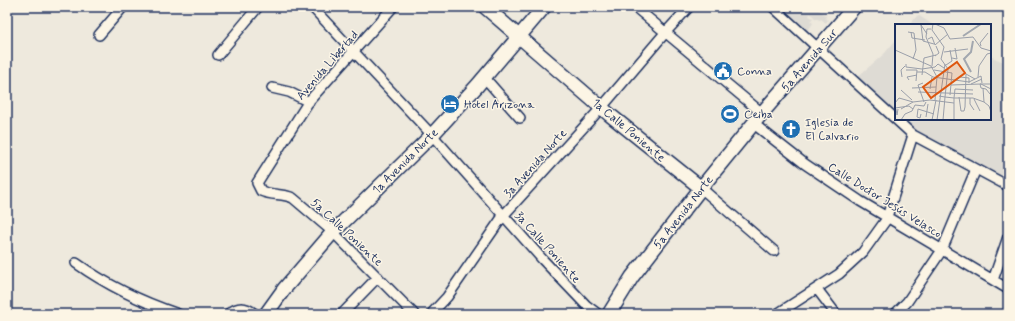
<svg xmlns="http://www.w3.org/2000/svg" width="1015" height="321" viewBox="0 0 1015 321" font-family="Mynerve,sans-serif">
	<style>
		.built { fill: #dedbd4 }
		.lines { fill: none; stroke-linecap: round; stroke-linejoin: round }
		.street-casing { stroke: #1b2f5e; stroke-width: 12 }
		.secondary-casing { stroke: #1b2f5e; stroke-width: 16 }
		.street { stroke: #fcf5e5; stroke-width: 9 }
		.secondary { stroke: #fcf5e5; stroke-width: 13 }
		.labels { text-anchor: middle; stroke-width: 3; stroke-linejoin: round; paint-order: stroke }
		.street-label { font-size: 12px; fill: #1b2f5e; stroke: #fcf5e5 }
		.poi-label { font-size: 12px; fill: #1b2f5e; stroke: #fcf5e5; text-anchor: start }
		.inset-river { fill: none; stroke: #a2a7af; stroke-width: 2 }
		.inset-road { fill: none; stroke: #9a9faa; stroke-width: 1 }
		.view { fill: #de5710; fill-opacity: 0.15; stroke: #de5710; stroke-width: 2 }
		.inset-edge { fill: none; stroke: #1b2f5e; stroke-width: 2 }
	</style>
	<rect width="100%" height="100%" fill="#eee9dd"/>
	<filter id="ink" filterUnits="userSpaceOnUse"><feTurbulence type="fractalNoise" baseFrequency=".025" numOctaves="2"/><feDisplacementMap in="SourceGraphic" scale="8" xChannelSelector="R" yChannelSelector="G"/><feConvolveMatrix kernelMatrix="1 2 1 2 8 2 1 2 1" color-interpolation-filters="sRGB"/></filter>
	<g filter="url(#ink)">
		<path class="built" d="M778 7H797L800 9 803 7H818L817 8 826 16 825 18 828 20 826 23 821 19 820 20 815 18 809 12 810 14 809 16 813 18 810 21 813 23 807 32Z
			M918 15 933 25H909Z
			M896 40V114L856 78 884 54Z
			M990 56 1008 64V181L915 131 902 119H990Z"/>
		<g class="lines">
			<defs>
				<path id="street" d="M312 7 432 135 543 260 586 305 598 314
					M393 7 309 101 257 183 261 191C273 196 282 193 293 198L333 232 414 314
					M635 7 762 113
					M773 7 913 135 1008 186
					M99 35 123 7
					M218 55 258 7
					M484 77 520 118
					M272 88 289 92 309 102
					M754 124 805 164 860 201 1008 289
					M701 188 774 251
					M76 263C107 285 142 302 178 314
					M993 280 1008 237
					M817 289 836 314
					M228 314C238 306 245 306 255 314
					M342 314 378 277
					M431 314 447 297 503 216 602 107 665 33 689 7
					M777 314 839 274 863 252 886 220 913 135
					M895 314 907 302 942 250 976 169"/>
				<path id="secondary" d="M485 7 610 115 701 188
					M266 314 284 289 333 232 432 135 477 86 544 7
					M609 314 632 277 701 188 762 113 854 7"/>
			</defs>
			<use href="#street" class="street-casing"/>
			<use href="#secondary" class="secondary-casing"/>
			<use href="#street" class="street"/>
			<use href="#secondary" class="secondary"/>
		</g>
	</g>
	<defs>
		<symbol id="civic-disc" viewBox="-11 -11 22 22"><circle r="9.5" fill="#1f6fb2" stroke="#fcf5e5"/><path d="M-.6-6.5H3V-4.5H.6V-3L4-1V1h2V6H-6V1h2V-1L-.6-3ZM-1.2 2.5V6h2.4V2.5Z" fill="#fff"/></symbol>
		<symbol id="hotel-disc" viewBox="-11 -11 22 22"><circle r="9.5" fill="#1f6fb2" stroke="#fcf5e5"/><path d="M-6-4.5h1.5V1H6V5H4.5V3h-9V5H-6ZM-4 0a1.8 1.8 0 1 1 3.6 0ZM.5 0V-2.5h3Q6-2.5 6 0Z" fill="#fff"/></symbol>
		<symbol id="stadium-disc" viewBox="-11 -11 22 22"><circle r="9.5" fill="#1f6fb2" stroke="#fcf5e5"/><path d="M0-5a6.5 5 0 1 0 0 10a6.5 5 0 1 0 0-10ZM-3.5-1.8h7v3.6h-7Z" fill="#fff"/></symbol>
		<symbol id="church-disc" viewBox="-11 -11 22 22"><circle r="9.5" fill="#1f6fb2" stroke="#fcf5e5"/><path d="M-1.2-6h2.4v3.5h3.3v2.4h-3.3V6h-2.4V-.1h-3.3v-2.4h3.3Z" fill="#fff"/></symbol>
	</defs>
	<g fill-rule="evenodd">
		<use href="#civic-disc" x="712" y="60" width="22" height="22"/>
		<use href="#hotel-disc" x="439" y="93" width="22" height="22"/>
		<use href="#stadium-disc" x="719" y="103" width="22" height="22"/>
		<use href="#church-disc" x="780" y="118" width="22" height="22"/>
	</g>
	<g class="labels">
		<g class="street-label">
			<text transform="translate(809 60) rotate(-49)" y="4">5a Avenida Sur</text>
			<text transform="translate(327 65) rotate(-49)" y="4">Avenida Libertad</text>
			<text transform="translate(629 130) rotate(40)" y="4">1a Calle Poniente</text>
			<text transform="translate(405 161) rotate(-45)" y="4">1a Avenida Norte</text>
			<text transform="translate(535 163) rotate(-48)" y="4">3a Avenida Norte</text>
			<text transform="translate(885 200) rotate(32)" y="4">Calle Doctor Jesús Velasco</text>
			<text transform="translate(683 212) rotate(-52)" y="4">5a Avenida Norte</text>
			<text transform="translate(347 232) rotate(43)" y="4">5a Calle Poniente</text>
			<text transform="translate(548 247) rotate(48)" y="4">3a Calle Poniente</text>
		</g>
		<g class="poi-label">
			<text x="737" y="75">Conna</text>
			<text x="464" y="108">Hotel Arizona</text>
			<text x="744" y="118">Ceiba</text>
			<text x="805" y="126">Iglesia de<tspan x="805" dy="14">El Calvario</tspan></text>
		</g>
	</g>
	<g transform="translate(895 24)">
		<rect width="96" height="96" fill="#eee9dd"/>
		<path class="inset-river" d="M68 12 86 0M76 48 69 35 76 28 78 17"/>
		<path class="inset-road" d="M38 0 37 6 49 23 46 35 53 45 50 73 59 74V96M40 0 49 4 55 15 78 13 86 24 96 27M36 5H32L31 13 38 30 37 42M13 8 19 9 21 26 18 35M16 8 17 14 30 16M32 10 26 1 28 17 39 20M33 15 37 13 40 21 53 10M86 22 85 19 93 9M0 26 36 42 42 53 40 76M49 28 73 25M40 32 44 29 41 22M57 34 62 35 60 24M11 40V43L27 45 40 43 43 40 49 44M51 41 57 37 55 26M11 46H22L21 57M39 46 57 49 55 71M22 48H30L38 53 74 58 86 52 87 59M27 51 29 34 41 31M7 53 6 46 10 42M65 53 74 54V59M83 53 84 42 92 30 96 29M14 56 12 53 22 51M28 59 23 61 29 78M76 60 87 55M56 61 86 60 96 65M17 64 41 63M88 64 89 78M35 65 37 53M60 65 59 74H78L89 78 94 82 96 88M60 65 78 66M6 66 17 76M23 68 78 70M95 70 91 65 86 64 85 60H96M44 72 50 73 48 96M64 73 66 87M75 74V80L79 86M79 75 85 87M0 79 4 74 18 78M0 84 14 82 18 85M1 85 2 91 3 85M6 85 18 78 35 76 59 79M17 87 20 81 29 82 31 78M66 87H69L70 83 71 50 80 55M26 90 25 94 22 93 23 85 39 90M31 93 33 80M6 96 10 90 17 87M37 96 41 76M42 96 50 40"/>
		<path class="view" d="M62 38 70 49 36 74 28 63Z"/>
		<rect width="96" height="96" class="inset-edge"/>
	</g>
	<rect width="1015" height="321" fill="none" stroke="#fcf5e5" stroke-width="24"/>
	<rect x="12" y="12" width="991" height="297" fill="none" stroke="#1b2f5e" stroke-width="1.5" filter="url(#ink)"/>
</svg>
